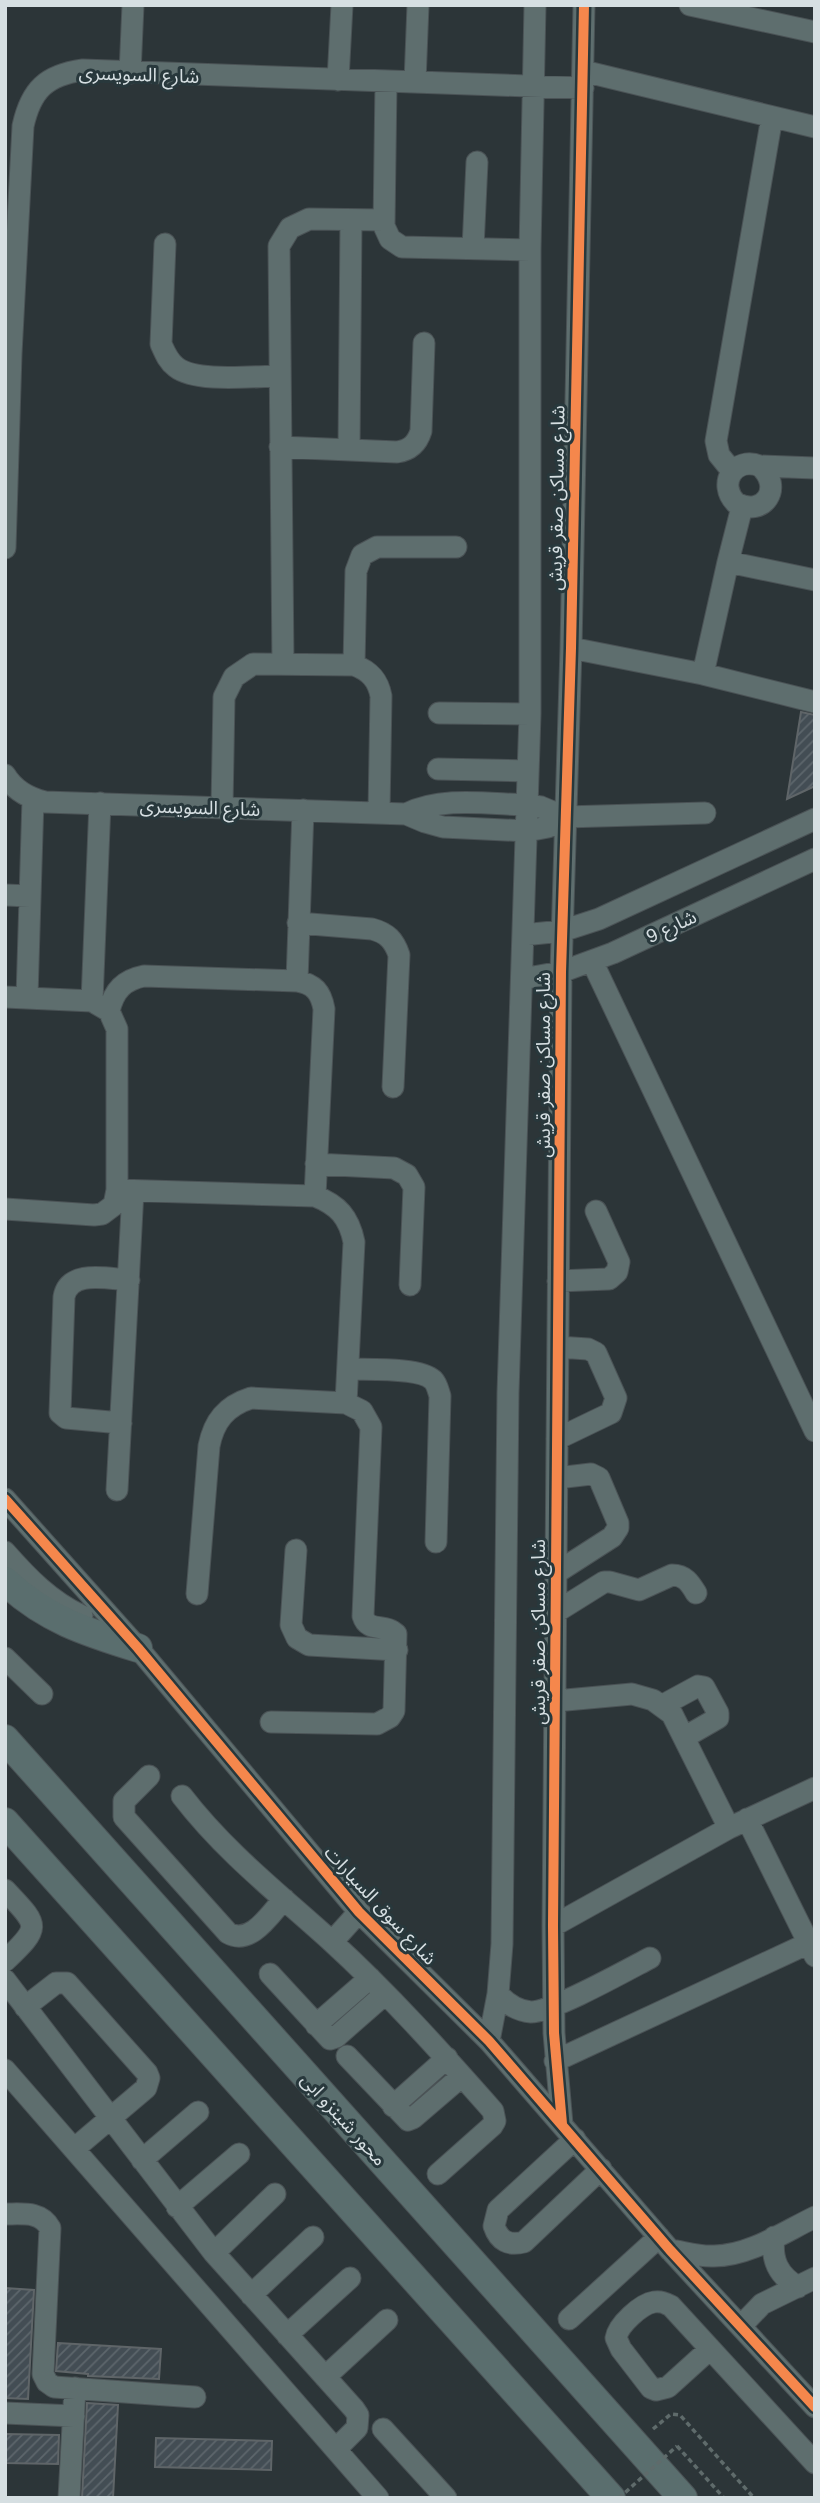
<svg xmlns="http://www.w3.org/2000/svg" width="820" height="2503" viewBox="0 0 820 2503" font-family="Arial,'Noto Sans Arabic',sans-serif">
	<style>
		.building { fill: url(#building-hatch); stroke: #5f6568; stroke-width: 2 }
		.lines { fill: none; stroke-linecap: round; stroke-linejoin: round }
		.minor-casing { stroke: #4b5356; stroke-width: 23 }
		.major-casing { stroke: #4b5356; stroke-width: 30 }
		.path { stroke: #5f6b6b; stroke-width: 3.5; stroke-dasharray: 5 3.5; stroke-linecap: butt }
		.minor { stroke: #5e6e6e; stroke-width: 21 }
		.major { stroke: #5a6e6e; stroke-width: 28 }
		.path-bridge { stroke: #5f6b6b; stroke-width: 3.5; stroke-dasharray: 5 3.5; stroke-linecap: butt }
		.cycleway-casing { stroke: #28383c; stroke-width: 15 }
		.cycleway { stroke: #f5874c; stroke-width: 10 }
		.labels { text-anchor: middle; stroke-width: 6; stroke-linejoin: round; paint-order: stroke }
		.street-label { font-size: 19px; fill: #d6dfe2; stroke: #28383c }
	</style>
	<defs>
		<pattern id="building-hatch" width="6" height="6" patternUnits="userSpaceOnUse" patternTransform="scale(1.75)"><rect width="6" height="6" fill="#434d54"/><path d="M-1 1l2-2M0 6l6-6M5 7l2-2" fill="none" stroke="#5d666c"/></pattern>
	</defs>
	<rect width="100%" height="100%" fill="#2c3538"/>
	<path class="building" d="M801 712 815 715V786L787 799Z
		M5 2288 34 2290 28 2399 5 2398Z
		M58 2343 161 2349 159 2379 88 2376V2374L56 2371Z
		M87 2403 118 2405 113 2498H82Z
		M5 2434 59 2435 58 2464 5 2463Z
		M156 2438 272 2441 271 2470 155 2467Z"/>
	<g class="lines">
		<defs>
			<path id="minor" d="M690 5 815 32
				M583 71 815 127
				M130 73 133 5
				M338 80 342 5
				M386 82 384 226 390 239 402 247 530 250
				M415 82 418 5
				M165 244 161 344C165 353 168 361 176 367 196 383 253 376 279 376
				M473 248 477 162
				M280 447 397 452C410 450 417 444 421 431L424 343
				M349 450 351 220
				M760 466C784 487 764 518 736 503 717 484 734 456 760 466L815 468
				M732 471 719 455 716 441 772 117
				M5 548 11 354 23 126C31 90 46 75 83 70L583 88
				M728 562 815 580
				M571 648 703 674 815 702
				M283 664 279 246 290 228 309 219 384 220
				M354 665 356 571 362 555 377 547H456
				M703 674 728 562 742 507
				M439 713 530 714
				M438 769 528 771
				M5 775C14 790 28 798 45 802L406 814 425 822 443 827 527 831 548 827 565 817
				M222 808 224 697 234 677 253 664 354 665C370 671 378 680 381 696L379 812
				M406 814C442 796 488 804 527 805L541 807 565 817 705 813
				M5 895 30 896
				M298 923 372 929C387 933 394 940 399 955L393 1087
				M523 935 562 931 599 919 815 819
				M592 961 815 1431
				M522 979 561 972 613 953 815 859
				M297 981 303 810
				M5 997 92 1001 109 1011 117 1029V1190L114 1205 102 1214 94 1215 5 1209
				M27 997 33 799
				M92 1001 100 803
				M109 1011C114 990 124 980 144 976L297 981C314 984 321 992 324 1009L315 1196
				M316 1164 394 1168 407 1175 414 1187 410 1285
				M117 1190 315 1196C338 1205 349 1217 354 1242L346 1403
				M558 1281 609 1279 617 1272 619 1262 596 1211
				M348 1369C367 1370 420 1367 433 1380 437 1384 438 1390 440 1396L436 1542
				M121 1423 66 1418 60 1413 64 1297C69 1269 108 1279 129 1280
				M557 1439 611 1413 616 1398 596 1353 588 1349 558 1347
				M117 1490 133 1191
				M5 1499 138 1648 359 1912 489 2041 670 2250 815 2407
				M296 1550 291 1625 297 1638 309 1645 397 1650
				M5 1552C28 1578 50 1601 82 1616
				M556 1573 612 1537 618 1528V1523L599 1478 591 1474 557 1478
				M197 1594 209 1446C214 1421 226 1406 251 1398L346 1403 362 1411 371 1427 363 1616C368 1633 385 1623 396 1634L394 1711 390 1717 377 1724 271 1722
				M556 1612 604 1582H610L639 1590 672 1575C685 1575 690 1583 696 1593
				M5 1658 42 1694
				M555 1701 632 1694 653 1700 672 1714 729 1828
				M663 1705 698 1686 704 1687 718 1713V1718L685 1737
				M149 1776 124 1801V1817L228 1933C251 1946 270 1914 284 1899
				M182 1796C225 1852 279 1894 331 1941 389 1994 441 2052 493 2111L495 2121 492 2126 438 2174
				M747 1819 815 1956
				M5 1890C39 1926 42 1926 5 1961
				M553 1926 729 1828 815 1788
				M332 1942 359 1912
				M270 1974 330 2039 336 2037 385 1994
				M5 1980 214 2253 354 2409 358 2415 357 2428 336 2449
				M498 1994C507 2004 517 2011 531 2012 552 2012 627 1970 650 1958
				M25 2007 56 1983H67L147 2073 149 2078 146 2088 74 2149
				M316 2025 370 1978
				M489 2041 498 1994 502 1944 508 1393 530 714V250L535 5
				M347 2056 408 2120 413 2118 462 2076
				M555 2061 809 1943
				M5 2070 378 2498
				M393 2106 447 2058
				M562 2124 554 2033 553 1926 561 972 571 648 584 5
				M575 2139 498 2210 494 2226C499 2241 509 2246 524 2242L601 2169
				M142 2160 198 2112
				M177 2207 239 2154
				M5 2214C23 2214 41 2211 50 2228L43 2374 47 2382 54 2387 195 2397
				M774 2237C771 2260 778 2275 798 2287
				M670 2250C684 2252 699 2257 714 2256 749 2256 784 2232 815 2217
				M214 2253 275 2194
				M251 2295 313 2237
				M569 2319 659 2237
				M741 2326 762 2304 815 2278
				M287 2335 350 2278
				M710 2349 668 2387 656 2390 651 2388 621 2349 616 2338C618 2325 641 2304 654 2302 661 2301 665 2303 671 2306L815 2463
				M325 2377 387 2320
				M5 2413 74 2416
				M383 2429 446 2498
				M69 2498 75 2388"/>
			<path id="major" d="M5 1581C45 1619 86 1632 138 1648
				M5 1739 683 2498
				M5 1822 611 2498"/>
		</defs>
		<use href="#minor" class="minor-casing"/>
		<use href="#major" class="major-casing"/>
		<path class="path" d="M653 2429 671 2414 680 2415 754 2498
			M677 2446 724 2498"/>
		<use href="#minor" class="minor"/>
		<use href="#major" class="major"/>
		<path class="path-bridge" d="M619 2498 677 2446"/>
		<defs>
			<path id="cycleway" d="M5 1499 138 1648 359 1912 489 2041 670 2250 815 2407
				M562 2124 554 2033 553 1926 561 972 571 648 584 5"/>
		</defs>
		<use href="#cycleway" class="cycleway-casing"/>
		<use href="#cycleway" class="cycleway"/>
	</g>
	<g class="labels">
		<g class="street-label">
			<text transform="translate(139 74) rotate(2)" y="7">شارع السويسرى</text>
			<text transform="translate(556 498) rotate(-89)" y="7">شارع مساكن صقر قريش</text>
			<text transform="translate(200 807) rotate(2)" y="7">شارع السويسرى</text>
			<text transform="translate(671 926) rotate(-25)" y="7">شارع 9</text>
			<text transform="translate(543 1065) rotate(-90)" y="7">شارع مساكن صقر قريش</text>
			<text transform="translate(538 1632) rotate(-90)" y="7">شارع مساكن صقر قريش</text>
			<text transform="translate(381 1905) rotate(47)" y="7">شارع سوق السيارات</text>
			<text transform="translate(344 2119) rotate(48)" y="7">محور شينزو ابى</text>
		</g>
	</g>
	<rect width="820" height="2503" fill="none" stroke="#d6dfe2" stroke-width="14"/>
</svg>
